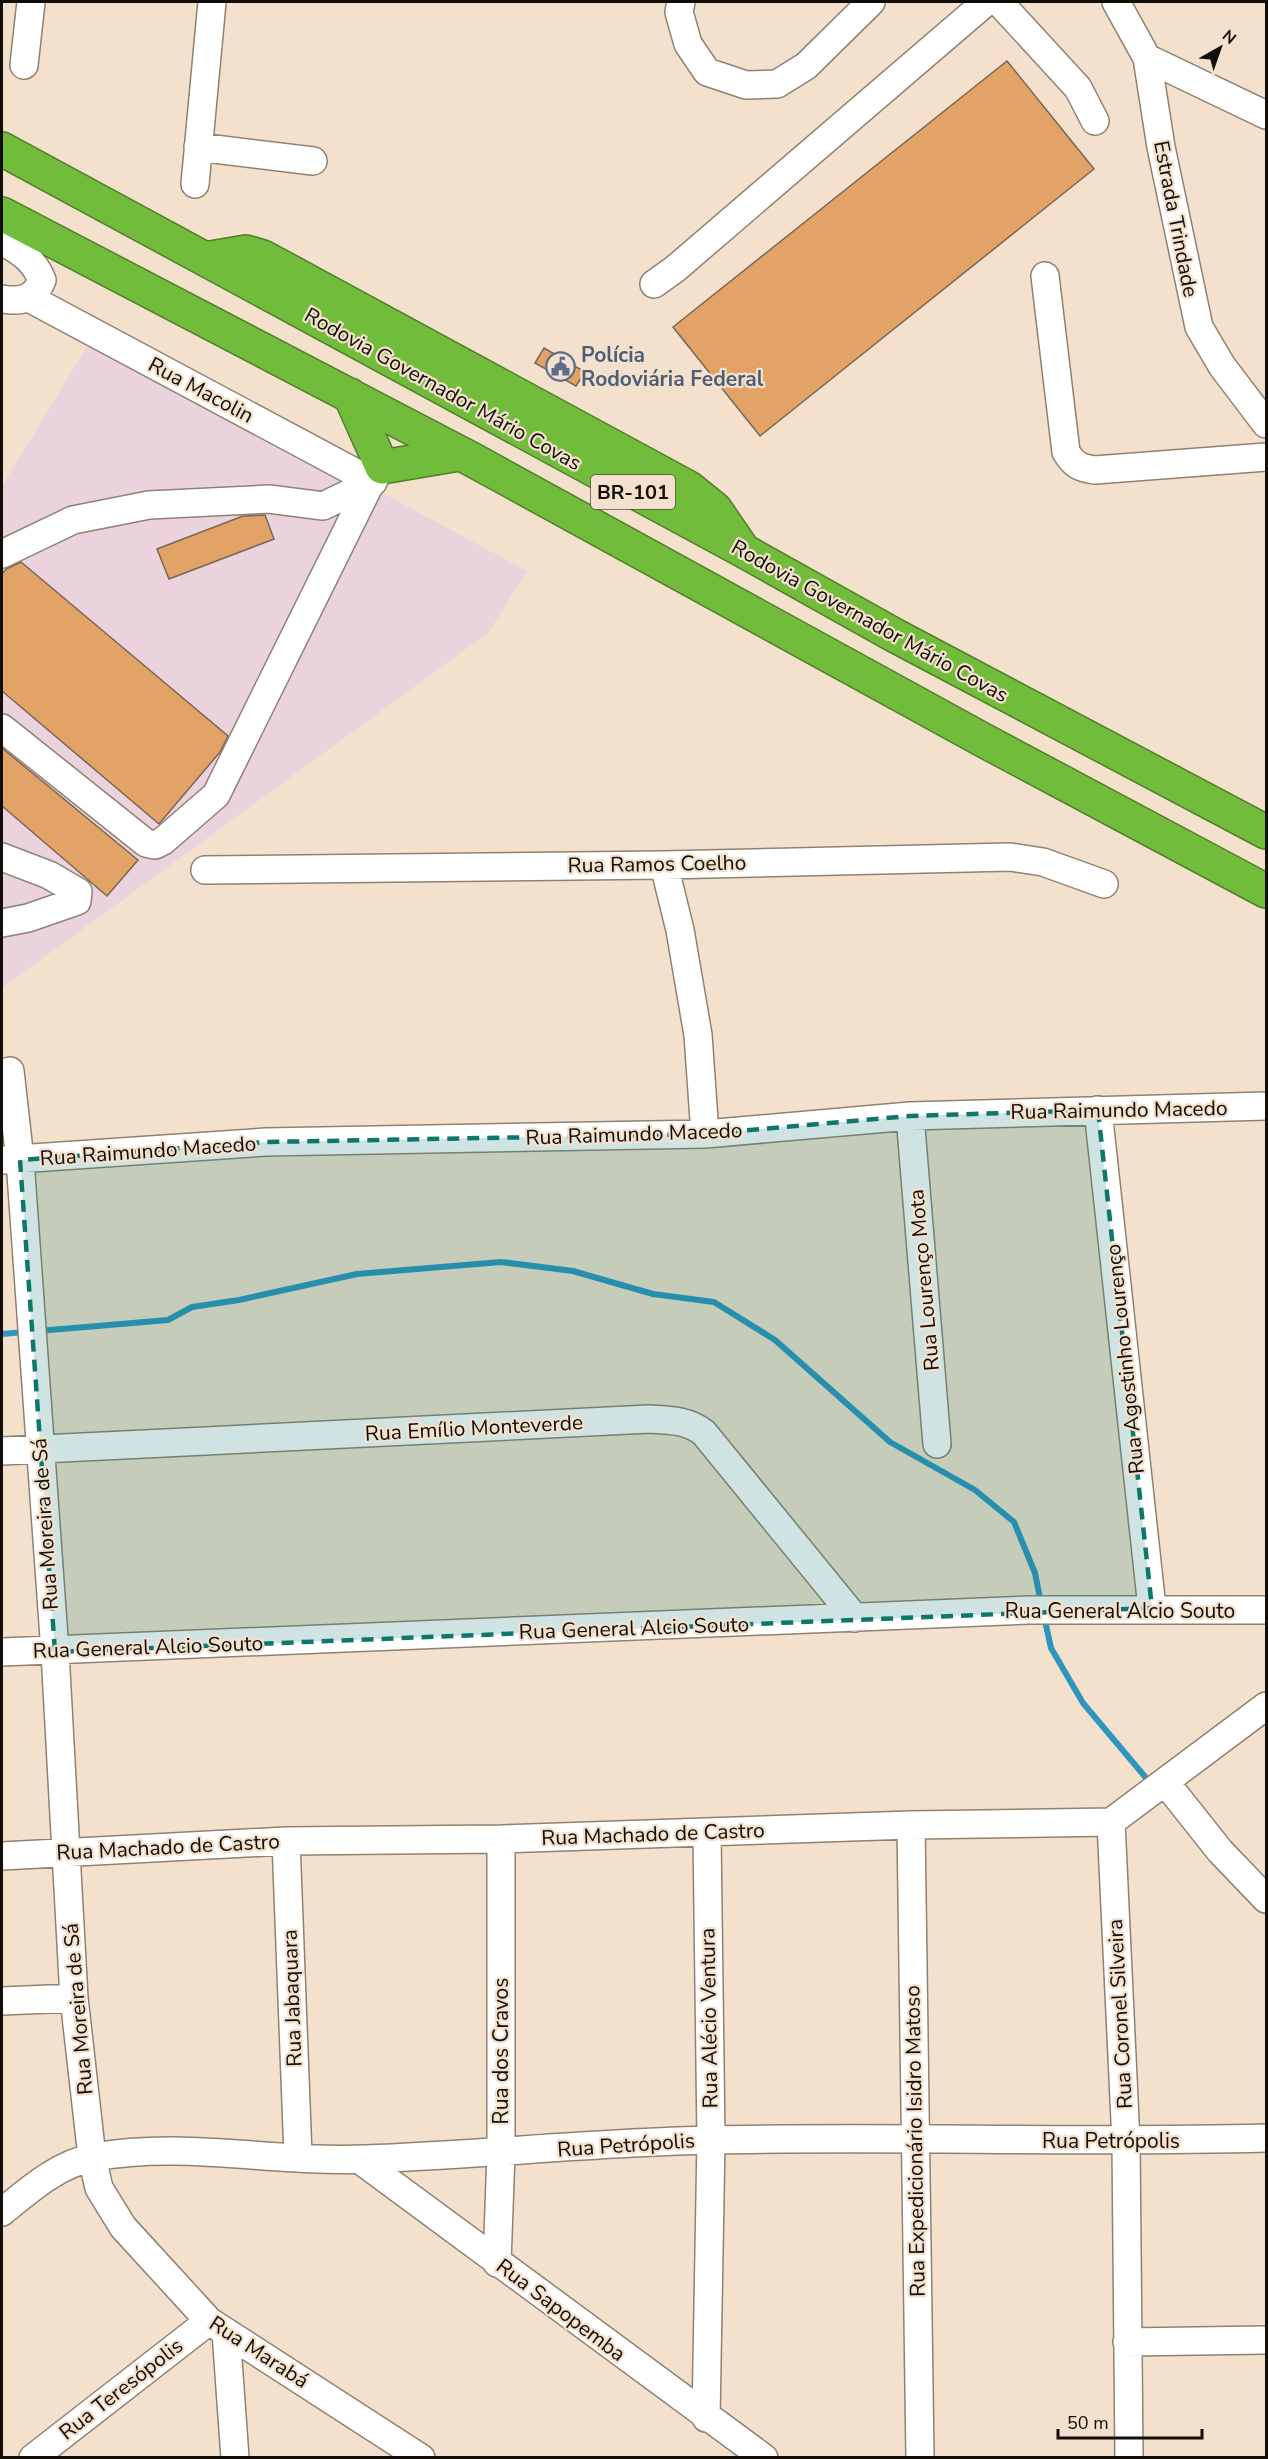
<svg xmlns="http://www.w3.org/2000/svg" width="1268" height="2459" viewBox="0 0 1268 2459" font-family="'Nunito Sans',sans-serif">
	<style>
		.commercial { fill: #ebd3dd }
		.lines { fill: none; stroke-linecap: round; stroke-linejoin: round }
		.stream { stroke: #2e95bd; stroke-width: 6 }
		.building { fill: #e3a366; stroke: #786657; stroke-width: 1.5 }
		.minor-casing { stroke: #918170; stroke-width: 30 }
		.highway-casing { stroke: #507f29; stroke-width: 36 }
		.minor { stroke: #fff; stroke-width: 27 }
		.highway { stroke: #71bc3b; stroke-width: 33 }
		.marked { fill: #0f766e; fill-opacity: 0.2; stroke: #0f766e; stroke-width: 4.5; stroke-dasharray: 12 8; stroke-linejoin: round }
		.labels { text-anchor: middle; stroke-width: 4.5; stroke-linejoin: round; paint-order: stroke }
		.shield { fill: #f3e1cd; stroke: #564d42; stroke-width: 1.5 }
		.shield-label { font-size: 20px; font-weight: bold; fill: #120d07 }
		.street-label { font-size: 21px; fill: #120d07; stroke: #f3e1cd }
		.service-label { font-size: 21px; font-weight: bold; fill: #4e5e75; stroke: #f3e1cd; text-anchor: start }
	</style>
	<rect width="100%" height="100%" fill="#f3e1cd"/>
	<path class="commercial" d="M93 337 527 571 488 633 2 988V486Z"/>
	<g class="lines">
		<path class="stream" d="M38 1331 168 1320 192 1307 239 1300 357 1274 501 1262 573 1271 653 1294 714 1302 775 1340 890 1442 975 1490 1014 1522 1035 1573 1041 1603
			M2 1334 25 1332
			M1044 1616 1051 1648 1083 1703 1152 1785"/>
	</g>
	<path class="building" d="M1007 61 1094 169 760 436 673 327Z
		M544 348 585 372 576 386 535 363Z
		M265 515 274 539 169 579 157 549 243 516Z
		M21 562 228 736 220 752 159 824 2 691V574L6 569Z
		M2 748 138 860 107 896 2 806Z"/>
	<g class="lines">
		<defs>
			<path id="minor" d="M681 2 679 12 688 44 707 72 746 85 777 84 806 66 871 2
				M999 2 1078 88 1095 121
				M1116 2 1147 58 1161 147 1199 327 1222 366 1266 424
				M1147 58 1266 115
				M24 65 31 2
				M198 147 313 161
				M195 184 212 2
				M2 241C20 251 34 260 42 280 34 300 20 302 2 299
				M1045 276 1066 452C1074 465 1080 468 1095 470L1266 457
				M654 284 675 269 986 2
				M29 298 373 482
				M2 554 73 520 149 505 269 499 323 506 373 482
				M2 728 146 843 155 845 163 841 216 795 368 488 382 467
				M2 857 49 875 78 892 77 901 28 918 2 923
				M664 865 680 930 698 1035 705 1134
				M205 870 664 865 1010 857 1043 862 1104 884
				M10 1071 20 1160 55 1652 74 1998 92 2157 99 2188 123 2227 209 2321 421 2458
				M1098 1110 1152 1608
				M910 1116 937 1444
				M3 1160 266 1142 705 1134 910 1116 1266 1106
				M2 1451 649 1419C670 1420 688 1420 704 1433L855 1618
				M2 1652 1029 1610H1266
				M1166 1783 1220 1851 1266 1899
				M1111 1822 1126 2142 1129 2458
				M911 1825 920 2458
				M286 1841 298 2156
				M2 1856 286 1841 501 1839 911 1825 1111 1822 1266 1706
				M2 2001 74 1998
				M360 2160 764 2458
				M2 2212C29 2190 59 2163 95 2157 184 2141 275 2163 365 2159 481 2155 597 2142 712 2140 897 2136 1082 2143 1266 2138
				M497 2263 501 2153V1839
				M226 2332 235 2458
				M1127 2342 1266 2340
				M706 2418 711 2140 707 1834
				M33 2458 209 2321"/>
			<path id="highway" d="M2 149 744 551 894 635 1266 832
				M2 214 473 460 983 740 1266 891
				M205 259 246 252 263 257 689 488 715 509 741 547
				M350 395 382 467 459 454"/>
		</defs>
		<use href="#minor" class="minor-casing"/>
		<use href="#highway" class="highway-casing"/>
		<use href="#minor" class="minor"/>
		<use href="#highway" class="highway"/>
	</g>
	<path class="marked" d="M1098 1110 1152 1608 55 1652 20 1160 266 1142 705 1134 910 1116Z"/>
	<defs>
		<symbol id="civic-ring" viewBox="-11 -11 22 22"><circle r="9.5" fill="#f3e1cd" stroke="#5c6f8a" stroke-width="1.5"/><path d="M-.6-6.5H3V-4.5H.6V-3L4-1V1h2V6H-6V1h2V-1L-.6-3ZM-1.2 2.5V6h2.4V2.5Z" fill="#5c6f8a"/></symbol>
	</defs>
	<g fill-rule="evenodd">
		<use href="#civic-ring" x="544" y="350" width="33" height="33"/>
	</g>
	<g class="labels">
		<rect class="shield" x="591" y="475" width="84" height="34" rx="4.5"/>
		<g class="shield-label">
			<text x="633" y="499">BR-101</text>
		</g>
		<g class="street-label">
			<text transform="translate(1176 219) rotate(79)" y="7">Estrada Trindade</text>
			<text transform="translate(443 389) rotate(29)" y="7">Rodovia Governador Mário Covas</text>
			<text transform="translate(201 390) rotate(28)" y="7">Rua Macolin</text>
			<text transform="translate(870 621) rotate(29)" y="7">Rodovia Governador Mário Covas</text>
			<text transform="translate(657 864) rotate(-1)" y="7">Rua Ramos Coelho</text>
			<text transform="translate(1119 1110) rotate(-1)" y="7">Rua Raimundo Macedo</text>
			<text transform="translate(634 1134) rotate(-2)" y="7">Rua Raimundo Macedo</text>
			<text transform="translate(148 1151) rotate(-4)" y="7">Rua Raimundo Macedo</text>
			<text transform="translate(924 1280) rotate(-95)" y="7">Rua Lourenço Mota</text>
			<text transform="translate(1125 1359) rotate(-96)" y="7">Rua Agostinho Lourenço</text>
			<text transform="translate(474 1428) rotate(-3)" y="7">Rua Emílio Monteverde</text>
			<text transform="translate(45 1524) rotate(-94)" y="7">Rua Moreira de Sá</text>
			<text x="1120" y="1618">Rua General Alcio Souto</text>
			<text transform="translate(634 1628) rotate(-2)" y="7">Rua General Alcio Souto</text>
			<text transform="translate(148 1647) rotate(-2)" y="7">Rua General Alcio Souto</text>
			<text transform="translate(653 1834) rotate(-2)" y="7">Rua Machado de Castro</text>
			<text transform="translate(168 1847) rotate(-3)" y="7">Rua Machado de Castro</text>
			<text transform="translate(292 1998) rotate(-92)" y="7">Rua Jabaquara</text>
			<text transform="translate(78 2009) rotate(-95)" y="7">Rua Moreira de Sá</text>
			<text transform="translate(1120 2014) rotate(-93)" y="7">Rua Coronel Silveira</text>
			<text transform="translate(709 2018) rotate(-91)" y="7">Rua Alécio Ventura</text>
			<text transform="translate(501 2051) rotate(-90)" y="7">Rua dos Cravos</text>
			<text transform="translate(915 2141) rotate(-91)" y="7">Rua Expedicionário Isidro Matoso</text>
			<text x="1111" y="2148">Rua Petrópolis</text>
			<text transform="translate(626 2145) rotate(-4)" y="7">Rua Petrópolis</text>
			<text transform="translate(561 2310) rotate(37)" y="7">Rua Sapopemba</text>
			<text transform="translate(259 2352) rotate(33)" y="7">Rua Marabá</text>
			<text transform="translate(121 2389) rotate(-38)" y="7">Rua Teresópolis</text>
		</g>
		<g class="service-label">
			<text x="581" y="362">Polícia<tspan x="581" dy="24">Rodoviária Federal</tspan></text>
		</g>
	</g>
	<rect width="1268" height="2459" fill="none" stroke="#120d07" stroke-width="6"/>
	<g transform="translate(1220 48) rotate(40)" stroke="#f3e1cd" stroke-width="4.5" paint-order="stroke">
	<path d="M0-4.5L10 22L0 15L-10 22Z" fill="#120d07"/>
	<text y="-9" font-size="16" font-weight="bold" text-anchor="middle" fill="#120d07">N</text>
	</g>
	<path d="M1058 2429v9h144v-9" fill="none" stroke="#120d07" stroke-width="3"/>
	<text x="1067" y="2429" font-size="18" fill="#120d07" stroke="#f3e1cd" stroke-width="4.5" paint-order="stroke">50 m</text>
</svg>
